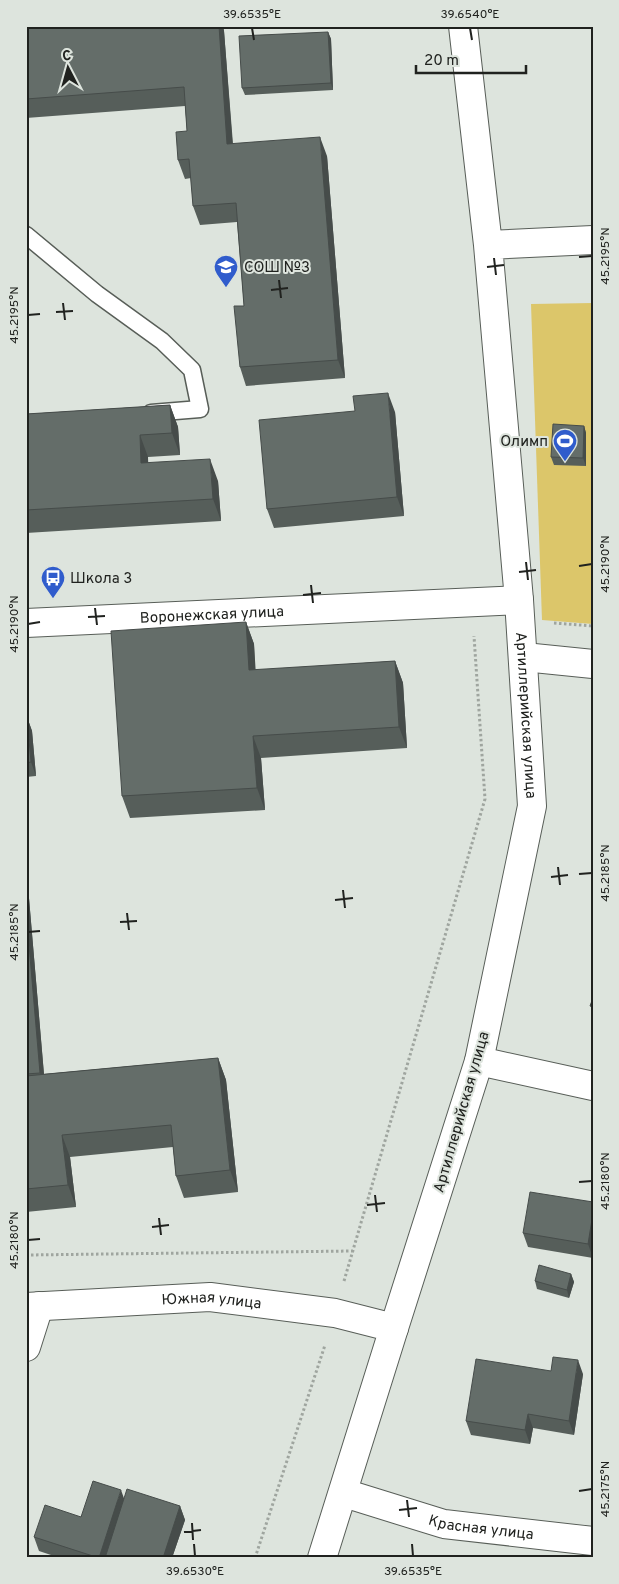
<svg xmlns="http://www.w3.org/2000/svg" width="619" height="1584" viewBox="0 0 619 1584" font-family="Overpass,sans-serif">
	<style>
		.green { fill: #dcc66a }
		.lines { fill: none; stroke-linecap: round; stroke-linejoin: round }
		.service-casing { stroke: #585e58; stroke-width: 19 }
		.minor-casing { stroke: #585e58; stroke-width: 30 }
		.tertiary-casing { stroke: #585e58; stroke-width: 30 }
		.secondary-casing { stroke: #585e58; stroke-width: 30 }
		.path { stroke: #9fa59f; stroke-width: 3; stroke-dasharray: 2.5 2.5; stroke-linecap: butt }
		.service { stroke: #fff; stroke-width: 16 }
		.minor { stroke: #fff; stroke-width: 28 }
		.tertiary { stroke: #fff; stroke-width: 28 }
		.secondary { stroke: #fff; stroke-width: 28 }
		.wall { fill: #565e5a }
		.shaded-wall { fill: #464c4a }
		.building { fill: #646d69; stroke: #464c4a }
		.ticks { fill: none; stroke: #20221f; stroke-width: 2 }
		.labels { text-anchor: middle; stroke-width: 4; stroke-linejoin: round; paint-order: stroke }
		.poi-label { font-size: 15px; fill: #20221f; stroke: #dde4dd; text-anchor: start }
		.street-label { font-size: 15px; fill: #20221f; stroke: #dde4dd }
		.neatline { fill: none; stroke: #20221f; stroke-width: 2 }
		.ticks-label { font-size: 12px; text-anchor: middle; fill: #20221f }
	</style>
	<rect width="100%" height="100%" fill="#dde4dd"/>
	<path class="green" d="M593 303V624L542 620 531 304Z"/>
	<g class="lines">
		<defs>
			<path id="service" d="M26 235 97 294 162 341 192 370 200 409 151 413"/>
			<path id="minor" d="M463 26 488 245 519 600
				M488 245 593 240
				M479 1061 593 1086
				M26 1347 39 1306"/>
			<g id="tertiary">
				<path id="s1" d="M26 623 519 600 532 806 479 1061 394 1328"/>
				<path d="M524 657 593 664"/>
			</g>
			<g id="secondary">
				<path id="s2" d="M26 1307 210 1297 335 1313 394 1328 322 1558"/>
				<path id="s3" d="M344 1493 444 1524 593 1541"/>
			</g>
		</defs>
		<use href="#service" class="service-casing"/>
		<use href="#minor" class="minor-casing"/>
		<use href="#tertiary" class="tertiary-casing"/>
		<use href="#secondary" class="secondary-casing"/>
		<path class="path" d="M554 623 593 626
			M26 1255 353 1251
			M344 1281 485 799 474 636
			M255 1558 325 1345"/>
		<use href="#service" class="service"/>
		<use href="#minor" class="minor"/>
		<use href="#tertiary" class="tertiary"/>
		<use href="#secondary" class="secondary"/>
	</g>
	<path class="wall" d="M46 26H223L224 31 233 144 327 156 345 378 246 386 240 367 244 306 237 222 200 225 193 206 191 178 185 179 178 160 187 131 185 106 26 118V28Z
		M328 32 331 39 333 90 245 95 242 88Z
		M170 405 178 427 180 455 148 457V463L218 481 221 521 26 533V414Z
		M395 412 404 516 274 528 267 509Z
		M584 426 586 433V466L554 465 551 457Z
		M246 622 254 644 255 670 395 661 403 683 407 748 261 758 265 810 130 818 122 796Z
		M26 717H27L32 731 36 776 26 777Z
		M26 863 44 1074 218 1058 226 1080 238 1192 184 1198 176 1176 173 1147 70 1157 76 1207 26 1212Z
		M593 1202V1258L528 1247 523 1233Z
		M571 1274 574 1282 569 1298 537 1289 535 1281Z
		M551 1371 583 1374 574 1435 533 1428 530 1444 471 1435 466 1421Z
		M124 1498 180 1506 185 1520 172 1558H60L39 1551 34 1537Z"/>
	<path class="shaded-wall" d="M219 26H223L224 31 234 163 227 144Z
		M328 32 331 39 333 90 331 83Z
		M320 137 327 156 345 378 338 360Z
		M388 393 395 412 404 516 397 497Z
		M170 405 178 427 180 455 172 433Z
		M584 426 586 433V466L583 458Z
		M140 435 148 457 149 485 141 463Z
		M210 459 218 481 221 521 213 499Z
		M246 622 254 644 257 692 249 670Z
		M395 661 403 683 407 748 399 727Z
		M27 717 32 731 36 776 31 762Z
		M253 736 261 758 265 810 257 788Z
		M26 863 45 1087 40 1073 26 910Z
		M218 1058 226 1080 238 1192 230 1170Z
		M62 1135 70 1157 76 1207 68 1185Z
		M593 1213V1258L588 1244Z
		M571 1274 574 1282 569 1298 567 1290Z
		M578 1360 583 1374 574 1435 569 1421Z
		M528 1414 533 1428 530 1444 525 1430Z
		M121 1490 126 1504 109 1558H99Z
		M180 1506 185 1520 172 1558H163Z"/>
	<path class="building" d="M46 26H219L227 144 320 137 338 360 240 367 234 306H244L236 203 193 206 189 159 178 160 176 132 187 131 184 87 26 99V28Z
		M328 32 331 83 242 88 239 36Z
		M388 393 397 497 267 509 259 420 355 411 353 396Z
		M170 405 172 433 140 435 141 463 210 459 213 499 26 510V414Z
		M553 424 584 426 583 458 551 457Z
		M246 622 249 670 395 661 399 727 253 736 257 788 122 796 111 631Z
		M26 717H27L31 762 26 763Z
		M26 910 40 1073 26 1074Z
		M593 998V1007L590 1006Z
		M218 1058 230 1170 176 1176 171 1125 62 1135 68 1185 26 1189V1076Z
		M530 1192 593 1202V1213L588 1244 523 1233Z
		M539 1265 571 1274 567 1290 535 1281Z
		M553 1357 578 1360 569 1421 528 1414 525 1430 466 1421 476 1359 551 1371Z
		M93 1481 121 1490 99 1558 34 1537 45 1505 81 1517Z
		M127 1489 180 1506 163 1558H105Z"/>
	<path class="ticks" d="M252 28 254 40M470 28 472 40M579 257 592 256M494 258 496 275M487 267 504 265M279 280 281 298M271 290 288 288M63 303 65 320M56 312 73 311M28 315 40 314M526 562 528 580M579 566 592 564M519 572 536 570M311 585 313 603M303 595 321 593M95 608 97 625M88 617 105 616M28 624 40 622M558 867 560 885M579 874 592 873M551 877 568 875M343 890 345 908M335 900 353 898M127 913 129 930M120 922 137 921M28 932 40 931M579 1182 592 1181M375 1195 377 1212M367 1205 385 1203M159 1218 161 1235M152 1227 169 1225M28 1240 40 1239M579 1491 592 1489M407 1500 409 1517M399 1510 417 1508M192 1523 193 1540M184 1532 201 1530M194 1544 195 1556M412 1544 413 1556"/>
	<defs>
		<symbol id="school-pin" viewBox="-11 -11 22 30"><path d="M0 17L-7.5 6A9.5 9.5 0 1 1 7.5 6Z" fill="#305ccc" stroke="#dde4dd"/><path d="M0-5L7-2L0 1L-7-2ZM-4 1L0 2.5L4 1V4Q0 6-4 4Z" fill="#fff"/></symbol>
		<symbol id="stadium-pin" viewBox="-11 -11 22 30"><path d="M0 17L-7.5 6A9.5 9.5 0 1 1 7.5 6Z" fill="#305ccc" stroke="#dde4dd"/><path d="M0-5a6.5 5 0 1 0 0 10a6.5 5 0 1 0 0-10ZM-3.5-1.8h7v3.6h-7Z" fill="#fff"/></symbol>
		<symbol id="bus-pin" viewBox="-11 -11 22 30"><path d="M0 17L-7.5 6A9.5 9.5 0 1 1 7.5 6Z" fill="#305ccc" stroke="#dde4dd"/><path d="M-5-6H5V4H4V6H2V4H-2V6H-4V4H-5ZM-3.5-4V0h7V-4ZM-3.5 1.2v1.5H-2V1.2ZM2 1.2v1.5H3.5V1.2Z" fill="#fff"/></symbol>
	</defs>
	<g fill-rule="evenodd">
		<use href="#school-pin" x="212" y="253" width="28" height="38"/>
		<use href="#stadium-pin" x="551" y="427" width="28" height="38"/>
		<use href="#bus-pin" x="39" y="564" width="28" height="38"/>
	</g>
	<g class="labels">
		<g class="poi-label">
			<text x="244" y="272">СОШ №3</text>
			<text x="548" y="446" text-anchor="end">Олимп</text>
			<text x="70" y="583">Школа 3</text>
		</g>
		<g class="street-label">
			<text dy="5" stroke="none"><textPath href="#s1" startOffset="186">Воронежская улица</textPath></text>
			<text dy="5" stroke="none"><textPath href="#s1" startOffset="609">Артиллерийская улица</textPath></text>
			<text transform="translate(461 1112) rotate(-74)" y="5">Артиллерийская улица</text>
			<text dy="5" stroke="none"><textPath href="#s2" startOffset="186">Южная улица</textPath></text>
			<text dy="5" stroke="none"><textPath href="#s3" startOffset="142">Красная улица</textPath></text>
		</g>
	</g>
	<rect width="619" height="1584" fill="none" stroke="#dde4dd" stroke-width="55"/>
	<g transform="translate(68 68) rotate(354)" stroke="#dde4dd" stroke-width="4" paint-order="stroke">
	<path d="M0-4L9 19L0 12L-9 19Z" fill="#20221f"/>
	<text y="-8" font-size="14" font-weight="bold" text-anchor="middle" fill="#20221f">С</text>
	</g>
	<path d="M416 65v8h110v-8" fill="none" stroke="#20221f" stroke-width="2.5"/>
	<text x="424" y="65" font-size="15" fill="#20221f" stroke="#dde4dd" stroke-width="4" paint-order="stroke">20 m</text>
	<rect x="28" y="28" width="564" height="1528" class="neatline"/>
	<g class="ticks-label">
		<text x="252" y="18">39.6535°E</text>
		<text x="470" y="18">39.6540°E</text>
		<text transform="translate(605 256) rotate(-90)" y="4">45.2195°N</text>
		<text transform="translate(14 315) rotate(-90)" y="4">45.2195°N</text>
		<text transform="translate(605 564) rotate(-90)" y="4">45.2190°N</text>
		<text transform="translate(14 624) rotate(-90)" y="4">45.2190°N</text>
		<text transform="translate(605 873) rotate(-90)" y="4">45.2185°N</text>
		<text transform="translate(14 932) rotate(-90)" y="4">45.2185°N</text>
		<text transform="translate(605 1181) rotate(-90)" y="4">45.2180°N</text>
		<text transform="translate(14 1240) rotate(-90)" y="4">45.2180°N</text>
		<text transform="translate(605 1489) rotate(-90)" y="4">45.2175°N</text>
		<text x="195" y="1575">39.6530°E</text>
		<text x="413" y="1575">39.6535°E</text>
	</g>
</svg>
